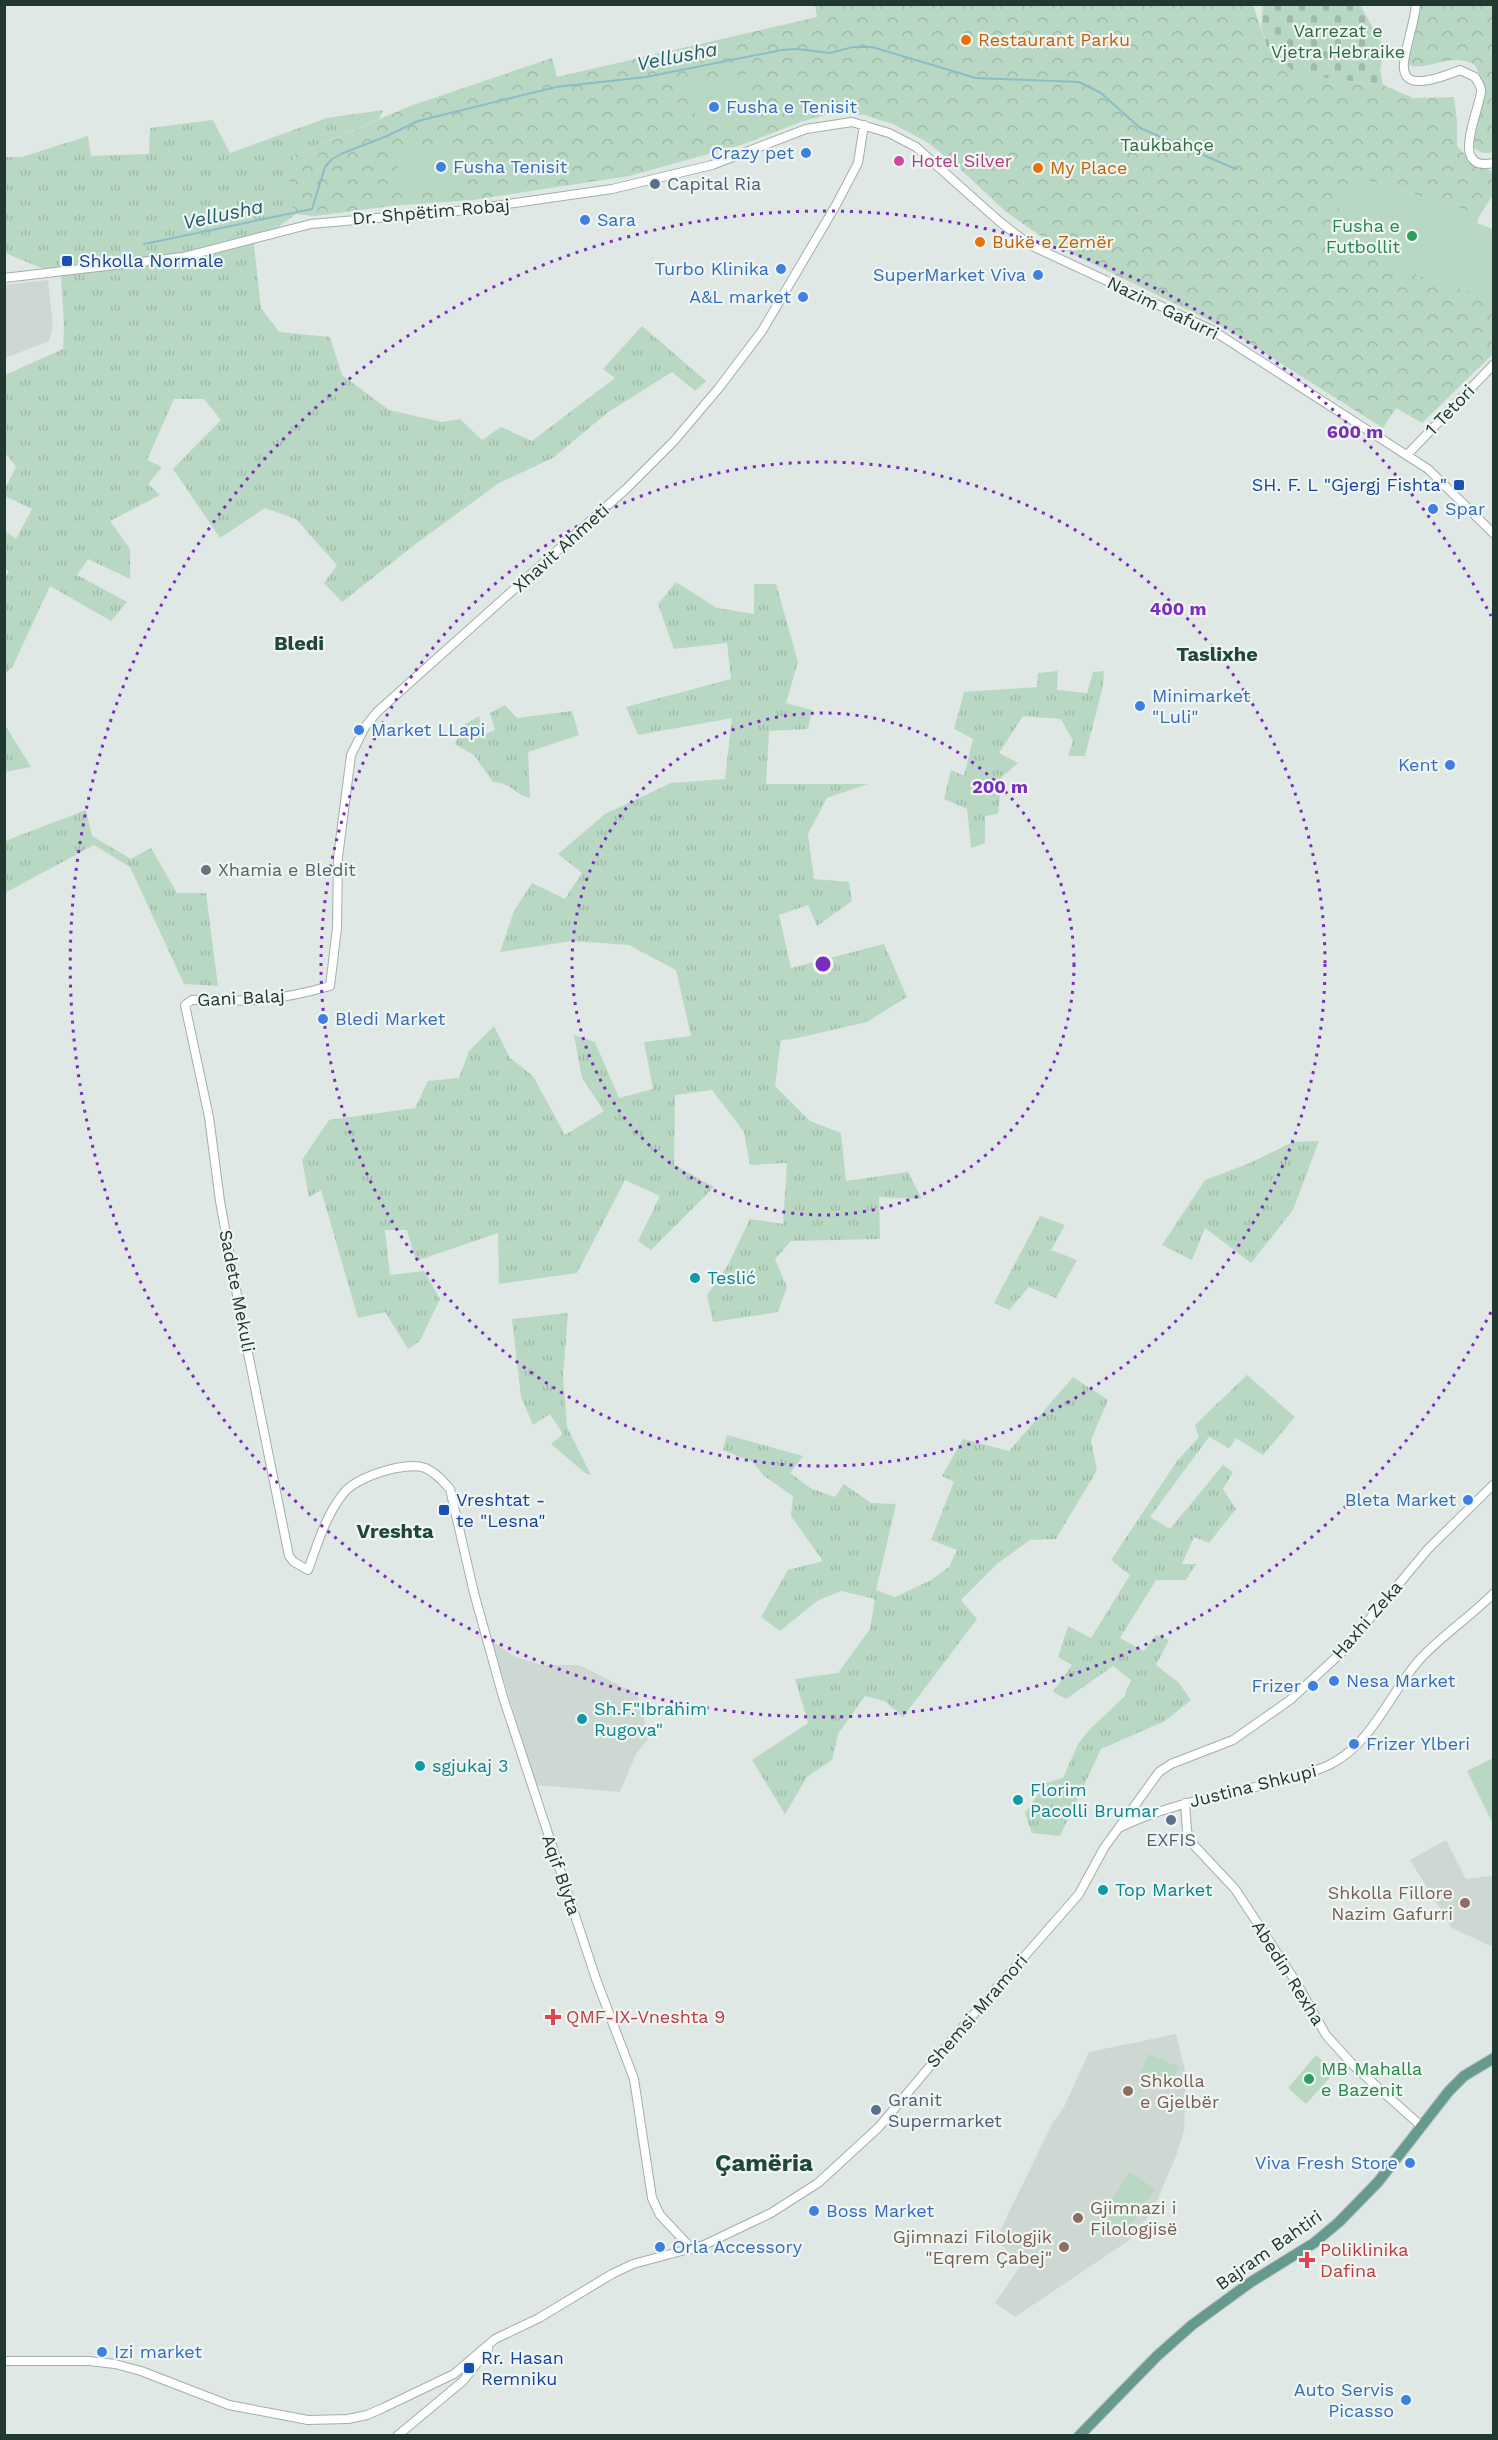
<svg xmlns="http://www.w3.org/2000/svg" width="1498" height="2440" viewBox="0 0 1498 2440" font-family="'Work Sans',sans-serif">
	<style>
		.built { fill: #cdd8d3 }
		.grass { fill: url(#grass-tufts) }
		.forest { fill: url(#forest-crowns) }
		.cemetery { fill: url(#cemetery-stones) }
		.pitch { fill: #b9d8c3 }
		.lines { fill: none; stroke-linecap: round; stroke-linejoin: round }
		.stream { stroke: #8bbdc9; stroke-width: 2 }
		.minor-casing { stroke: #a2afab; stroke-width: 10 }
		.major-casing { stroke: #bcc3c2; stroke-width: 12 }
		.minor { stroke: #fff; stroke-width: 8 }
		.major { stroke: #679a8f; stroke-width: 10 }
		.ring { fill: none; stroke: #7b2cbf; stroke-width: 3; stroke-dasharray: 3 6 }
		.food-dot { fill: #e8710a; stroke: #eff6f2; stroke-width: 2 }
		.shop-dot { fill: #3f7fe0; stroke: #eff6f2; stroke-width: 2 }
		.hotel-dot { fill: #d1479c; stroke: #eff6f2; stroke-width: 2 }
		.service-dot { fill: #5c6f8a; stroke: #eff6f2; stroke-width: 2 }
		.leisure-dot { fill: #2e9e5b; stroke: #eff6f2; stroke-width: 2 }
		.transit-dot { fill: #1a4fb4; stroke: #eff6f2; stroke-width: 2 }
		.worship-dot { fill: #6b7280; stroke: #eff6f2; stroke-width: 2 }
		.culture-dot { fill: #0f9aa8; stroke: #eff6f2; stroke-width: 2 }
		.education-dot { fill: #8d6e63; stroke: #eff6f2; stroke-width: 2 }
		.health-dot { fill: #e0444e; stroke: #eff6f2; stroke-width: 2 }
		.labels { text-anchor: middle; stroke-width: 4.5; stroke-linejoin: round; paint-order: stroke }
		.park-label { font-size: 18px; fill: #306948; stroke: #eff6f2 }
		.food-label { font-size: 18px; fill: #c56008; stroke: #eff6f2; text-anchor: start }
		.shop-label { font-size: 18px; fill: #366cbe; stroke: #eff6f2; text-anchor: start }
		.hotel-label { font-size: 18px; fill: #b23c85; stroke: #eff6f2; text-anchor: start }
		.service-label { font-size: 18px; fill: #4e5e75; stroke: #eff6f2; text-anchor: start }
		.street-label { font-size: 18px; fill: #213732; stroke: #eff6f2 }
		.leisure-label { font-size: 18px; fill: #27864d; stroke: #eff6f2; text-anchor: end }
		.transit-label { font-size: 18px; fill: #164399; stroke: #eff6f2; text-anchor: start }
		.worship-label { font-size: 18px; fill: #5b616d; stroke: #eff6f2; text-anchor: start }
		.culture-label { font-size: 18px; fill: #0d838f; stroke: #eff6f2; text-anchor: start }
		.education-label { font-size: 18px; fill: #785e54; stroke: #eff6f2; text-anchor: end }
		.health-label { font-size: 18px; fill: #be3a42; stroke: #eff6f2; text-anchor: start }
		.water-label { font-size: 20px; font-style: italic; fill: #225d6c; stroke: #eff6f2 }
		.neighbourhood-label { font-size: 20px; font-weight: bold; fill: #20463e; stroke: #eff6f2 }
		.district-label { font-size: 24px; font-weight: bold; fill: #20463e; stroke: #eff6f2 }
		.centre { fill: #7b2cbf; stroke: #eff6f2; stroke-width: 3 }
		.ring-label { font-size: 18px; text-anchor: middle; font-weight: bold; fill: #7b2cbf; stroke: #eff6f2; stroke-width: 4.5; stroke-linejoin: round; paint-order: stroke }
	</style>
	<defs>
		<pattern id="grass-tufts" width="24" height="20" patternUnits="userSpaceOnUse" patternTransform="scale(1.5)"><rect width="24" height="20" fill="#b9d8c3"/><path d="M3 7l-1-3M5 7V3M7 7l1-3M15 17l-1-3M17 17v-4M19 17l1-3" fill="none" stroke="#9fbaa8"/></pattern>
		<pattern id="forest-crowns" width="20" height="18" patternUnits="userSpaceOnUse" patternTransform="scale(1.5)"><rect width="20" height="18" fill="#b9d8c3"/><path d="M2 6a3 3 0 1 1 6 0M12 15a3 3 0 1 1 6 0" fill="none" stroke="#9fbaa8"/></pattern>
		<pattern id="cemetery-stones" width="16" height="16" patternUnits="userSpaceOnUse" patternTransform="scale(1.5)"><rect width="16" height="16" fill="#b9d8c3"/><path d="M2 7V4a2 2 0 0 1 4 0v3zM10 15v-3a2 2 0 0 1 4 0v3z" fill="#9fbaa8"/></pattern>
	</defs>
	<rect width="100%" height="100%" fill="#dfe8e4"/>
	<path class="built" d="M48 280 53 327 49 341 5 358V285Z
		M492 1641 513 1656 542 1665H579L637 1694 649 1738 636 1754 620 1792 536 1785Z
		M1446 1840 1466 1879 1493 1876V1947L1452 1928 1410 1860Z
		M1176 2034 1186 2074 1184 2131 1176 2156 1152 2212 1128 2241 1015 2317 995 2303 1021 2265 996 2239 1053 2122 1064 2107 1089 2052Z"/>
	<path class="grass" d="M383 110 379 119 294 156 287 195 296 214 254 245 261 308 279 332 330 337 342 375 389 410 442 422 460 419 482 440 501 427 532 441 615 378 603 369 642 326 706 381 695 391 672 372 607 413 553 458 499 483 417 543 342 602 324 583 337 565 296 519 265 508 220 538 173 469 221 420 204 399H174L147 460 162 467 148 484 160 495 110 521 130 549V579L88 559 77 575 127 602 111 621 50 586 13 666 5 674 4 579 9 572 5 568V531L16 539 32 509 5 496 4 491 16 467 5 452V375L63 349 64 326 61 276 5 253V157H22L88 136 91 156 149 154 150 128 213 120 230 153 327 118Z
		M676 582 717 608 754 614V584H776L798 662 786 703 812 710 808 729 769 731 766 784H868L827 798 808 834 814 879 849 882 852 901 817 926 808 905 779 915 791 968 884 944 907 997 867 1022 793 1039 781 1040 775 1086 810 1121 841 1133 846 1181 908 1172 922 1199 879 1197 880 1239 791 1241 775 1259 787 1287 778 1312 713 1322 707 1295 728 1265 750 1219 783 1224 787 1163 750 1165 744 1132 712 1090 675 1095 674 1165 714 1187 651 1250 638 1241 660 1196 625 1180 577 1273 499 1284 498 1233 416 1261 407 1230H385L390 1275 424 1271 440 1299 420 1341 408 1349 385 1312 358 1318 321 1190 309 1197 302 1160 329 1120 415 1108 428 1081 459 1078 469 1051 494 1026 510 1058 533 1076 565 1135 604 1111 582 1078 574 1035 595 1042 619 1098 653 1089 644 1042 691 1036 676 970 629 945 572 941 500 952 514 911 532 883 565 899 582 873 558 854 605 814 671 783 725 779 732 718 638 735 626 707 731 679 727 643 674 649 658 604Z
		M1058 671 1057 690 1087 693 1093 672 1104 671 1103 686 1085 756H1068L1073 741 1061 719 1023 716 999 753 1018 763 1002 777 998 814 985 816V843L971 848 967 809 944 799 951 770 964 776 973 739 954 729 964 692 1037 687 1038 673Z
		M505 705 517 718 572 711 579 735 528 752 530 798C512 793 514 784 493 782L474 755 455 744 464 725 479 716 483 735 495 730 490 713Z
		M5 725 31 767 5 772Z
		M86 810 92 836 131 859 151 848 177 893H206L218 986 184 984 130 867 94 845 5 893V841Z
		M1319 1141 1293 1210 1251 1263 1205 1228 1192 1260 1162 1245 1205 1180 1250 1163 1293 1142Z
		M1040 1216 1065 1225 1051 1250 1077 1260 1056 1298 1029 1287 1009 1310 994 1303Z
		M568 1313 563 1376 567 1427 591 1475 585 1473 551 1444 563 1434 550 1414 533 1425 521 1397 512 1319Z
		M1247 1375 1295 1417 1263 1455 1236 1438 1229 1448 1209 1437 1150 1517 1170 1529 1223 1465 1233 1472 1223 1489 1236 1509 1209 1543 1194 1537 1182 1564H1196L1186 1580H1156L1120 1638 1144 1651 1156 1635 1169 1640 1156 1665 1179 1683 1191 1700 1165 1721 1101 1749 1060 1836 1032 1833 1025 1813 1046 1783 1063 1778 1078 1744 1090 1729 1124 1697 1131 1680 1113 1666 1066 1699 1053 1692 1072 1665 1058 1657 1068 1626 1091 1638 1130 1575 1111 1560 1177 1461 1199 1437 1195 1425Z
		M1073 1377 1108 1400 1091 1440 1097 1470 1056 1539 1030 1540 998 1563 961 1600 977 1619 903 1717 885 1701 865 1696 838 1734 832 1760 807 1777 785 1814 752 1760 808 1723 795 1679 838 1673 870 1629 875 1599 841 1591 817 1601 780 1631 761 1617 788 1570 823 1561 791 1516 793 1496 764 1476 753 1462 723 1450 727 1435 803 1456 790 1473 810 1488 835 1497 844 1484 871 1503 896 1504 876 1590 895 1597 931 1580 949 1567 957 1550 931 1540 954 1482 942 1476 963 1439 1009 1451Z"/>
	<path class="forest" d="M815 5H1253L1267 47 1296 74 1383 85 1413 98 1454 97 1457 121V146L1469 159 1493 172V199L1491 198 1480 215 1354 176 1482 295 1493 294V354L1422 423 1396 408 1383 428 1225 328 1052 244 1005 211 959 168 927 142 893 124 864 115 836 112 801 122 741 145 629 176 473 200 391 206 315 216 296 214 287 195 294 156 410 106 552 58 557 77 817 17Z
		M1417 5H1493V152C1482 155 1475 151 1469 141L1483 83 1475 65C1448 50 1427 74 1407 64Z"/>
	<path class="cemetery" d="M1263 5H1360L1385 49 1380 69 1383 85 1296 74 1267 47 1261 26Z"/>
	<path class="pitch" d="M748 73 757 116 698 128 689 85Z
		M452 140 462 182 404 196 394 153 423 147 425 154 424 146Z
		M1351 175 1480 215 1477 223 1493 229V294L1482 296 1422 277 1327 243Z
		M1493 1758V1824L1467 1771Z
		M1149 2054 1179 2067 1170 2086 1140 2073Z
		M1316 2055 1335 2072 1306 2104 1288 2088Z
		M1130 2172 1155 2189 1126 2232 1101 2216Z"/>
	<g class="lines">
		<path class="stream" d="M144 244 312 209 325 167 332 159 341 154 387 136 418 121 556 87 646 77 782 50 797 49 830 53 853 47H872L976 78 1079 82 1101 93 1140 128 1236 169"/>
		<defs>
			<path id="minor" d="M1416 4C1412 50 1373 105 1460 70L1475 77C1477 81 1481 86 1481 90 1482 106 1446 173 1494 163
				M4 278 183 257 311 224 467 210 612 189 712 165 806 129 852 122 889 133 916 147 1000 222 1030 245 1212 330 1428 469 1494 534
				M1407 455 1494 364
				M1185 1803 1187 1831 1191 1842 1235 1889 1296 1982 1326 2035 1354 2066 1420 2125
				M1121 1827C1172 1802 1229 1795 1283 1780 1299 1775 1316 1772 1331 1764 1374 1742 1390 1691 1422 1657 1444 1634 1471 1616 1494 1593
				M692 2249 660 2215 652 2198 634 2079 596 1979 503 1697 474 1593 450 1489C443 1481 435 1472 425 1468 405 1461 355 1477 343 1494 326 1515 317 1545 308 1570L294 1562 289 1556 243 1328 220 1201 209 1117 185 1005 192 1000C213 998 235 1002 257 1000 282 998 306 993 330 986L337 928 338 857 351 755 365 727 377 712 626 489 674 441 718 389 762 331 836 205 858 163 864 125
				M4 2361H89L115 2364 141 2371 229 2405 308 2420 348 2419 367 2415 383 2408 454 2374 495 2339 539 2318 612 2274 633 2264 704 2245 771 2213 818 2183 879 2127 967 2022 1079 1894 1104 1848 1159 1772 1171 1764 1233 1740 1290 1700 1342 1652 1428 1549 1494 1484
				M397 2436 463 2381 488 2349"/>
			<path id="major" d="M1079 2436 1157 2356 1192 2325 1251 2282 1314 2243 1339 2222 1378 2182 1449 2091 1464 2076 1494 2058"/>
		</defs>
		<use href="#minor" class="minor-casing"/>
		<use href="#major" class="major-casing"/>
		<use href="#minor" class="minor"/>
		<use href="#major" class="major"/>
	</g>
	<g class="ring">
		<circle cx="823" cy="964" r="251"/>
		<circle cx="823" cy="964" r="502"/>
		<path d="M1491 1312A753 753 0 1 1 1491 616"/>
	</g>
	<g class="food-dot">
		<circle cx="966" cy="40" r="6"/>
		<circle cx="1038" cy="168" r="6"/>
		<circle cx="980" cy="242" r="6"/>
	</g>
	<g class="shop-dot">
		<circle cx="714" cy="107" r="6"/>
		<circle cx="806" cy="153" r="6"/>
		<circle cx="441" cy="167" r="6"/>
		<circle cx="585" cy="220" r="6"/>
		<circle cx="781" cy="269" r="6"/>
		<circle cx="1038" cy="275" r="6"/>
		<circle cx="803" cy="297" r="6"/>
		<circle cx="1433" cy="509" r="6"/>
		<circle cx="1140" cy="706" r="6"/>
		<circle cx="359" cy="730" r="6"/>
		<circle cx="1450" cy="765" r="6"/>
		<circle cx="323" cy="1019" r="6"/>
		<circle cx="1468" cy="1500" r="6"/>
		<circle cx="1334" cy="1681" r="6"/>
		<circle cx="1313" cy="1686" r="6"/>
		<circle cx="1354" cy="1744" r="6"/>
		<circle cx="1410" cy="2163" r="6"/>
		<circle cx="814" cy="2211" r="6"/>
		<circle cx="660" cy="2247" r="6"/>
		<circle cx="102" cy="2352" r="6"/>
		<circle cx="1406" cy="2400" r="6"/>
	</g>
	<circle class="hotel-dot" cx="899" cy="161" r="6"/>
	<g class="service-dot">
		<circle cx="655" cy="184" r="6"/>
		<circle cx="1171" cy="1820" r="6"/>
		<circle cx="876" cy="2110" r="6"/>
	</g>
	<g class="leisure-dot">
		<circle cx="1412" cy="236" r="6"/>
		<circle cx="1309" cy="2079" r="6"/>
	</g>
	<g class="transit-dot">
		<rect x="61" y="255" width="12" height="12" rx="3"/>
		<rect x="1453" y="479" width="12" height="12" rx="3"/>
		<rect x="438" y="1504" width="12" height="12" rx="3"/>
		<rect x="463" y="2362" width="12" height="12" rx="3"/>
	</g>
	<circle class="worship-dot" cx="206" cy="870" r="6"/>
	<g class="culture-dot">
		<circle cx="695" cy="1278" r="6"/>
		<circle cx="582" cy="1719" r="6"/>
		<circle cx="420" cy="1766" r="6"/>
		<circle cx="1018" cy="1800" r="6"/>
		<circle cx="1103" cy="1890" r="6"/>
	</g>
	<g class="education-dot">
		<circle cx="1465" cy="1903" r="6"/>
		<circle cx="1128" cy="2091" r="6"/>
		<circle cx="1078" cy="2218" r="6"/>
		<circle cx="1064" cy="2247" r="6"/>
	</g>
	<g class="health-dot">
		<path d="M550 2008h6v6h6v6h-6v6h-6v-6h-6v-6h6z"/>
		<path d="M1304 2251h6v6h6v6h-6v6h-6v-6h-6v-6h6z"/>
	</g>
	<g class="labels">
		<g class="park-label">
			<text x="1338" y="37">Varrezat e<tspan x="1338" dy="21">Vjetra Hebraike</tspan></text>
			<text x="1167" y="151">Taukbahçe</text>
		</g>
		<g class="food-label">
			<text x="978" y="46">Restaurant Parku</text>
			<text x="1050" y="174">My Place</text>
			<text x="992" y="248">Bukë e Zemër</text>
		</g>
		<g class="shop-label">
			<text x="726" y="113">Fusha e Tenisit</text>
			<text x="794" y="159" text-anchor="end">Crazy pet</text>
			<text x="453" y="173">Fusha Tenisit</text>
			<text x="597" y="226">Sara</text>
			<text x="769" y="275" text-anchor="end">Turbo Klinika</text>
			<text x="1026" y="281" text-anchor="end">SuperMarket Viva</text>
			<text x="791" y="303" text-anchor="end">A&amp;L market</text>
			<text x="1445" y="515">Spar</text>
			<text x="1152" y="702">Minimarket<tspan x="1152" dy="21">"Luli"</tspan></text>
			<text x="371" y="736">Market LLapi</text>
			<text x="1438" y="771" text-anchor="end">Kent</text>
			<text x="335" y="1025">Bledi Market</text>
			<text x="1456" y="1506" text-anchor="end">Bleta Market</text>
			<text x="1346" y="1687">Nesa Market</text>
			<text x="1301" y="1692" text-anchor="end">Frizer</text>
			<text x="1366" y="1750">Frizer Ylberi</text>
			<text x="1398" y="2169" text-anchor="end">Viva Fresh Store</text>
			<text x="826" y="2217">Boss Market</text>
			<text x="672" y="2253">Orla Accessory</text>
			<text x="114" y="2358">Izi market</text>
			<text x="1394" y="2396" text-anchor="end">Auto Servis<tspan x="1394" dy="21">Picasso</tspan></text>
		</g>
		<g class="hotel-label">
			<text x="911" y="167">Hotel Silver</text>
		</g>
		<g class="service-label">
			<text x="667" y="190">Capital Ria</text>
			<text x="1171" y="1846" text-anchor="middle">EXFIS</text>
			<text x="888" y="2106">Granit<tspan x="888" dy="21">Supermarket</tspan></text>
		</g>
		<g class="street-label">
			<text transform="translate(431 212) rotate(-5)" y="6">Dr. Shpëtim Robaj</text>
			<text transform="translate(1163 308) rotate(26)" y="6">Nazim Gafurri</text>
			<text transform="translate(1450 410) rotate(-46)" y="6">1 Tetori</text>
			<text transform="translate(561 548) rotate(-42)" y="6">Xhavit Ahmeti</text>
			<text transform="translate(241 998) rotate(-3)" y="6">Gani Balaj</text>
			<text transform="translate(237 1291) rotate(79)" y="6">Sadete Mekuli</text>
			<text transform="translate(1367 1620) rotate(-49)" y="6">Haxhi Zeka</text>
			<text transform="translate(1253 1786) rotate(-14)" y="6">Justina Shkupi</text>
			<text transform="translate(561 1875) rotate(71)" y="6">Aqif Blyta</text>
			<text transform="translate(1288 1973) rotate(58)" y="6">Abedin Rexha</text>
			<text transform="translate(977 2011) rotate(-49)" y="6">Shemsi Mramori</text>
			<text transform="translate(1269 2250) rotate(-35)" y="6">Bajram Bahtiri</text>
		</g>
		<g class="leisure-label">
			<text x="1400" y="232">Fusha e<tspan x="1400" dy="21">Futbollit</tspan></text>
			<text x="1321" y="2075" text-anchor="start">MB Mahalla<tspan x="1321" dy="21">e Bazenit</tspan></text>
		</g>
		<g class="transit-label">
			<text x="79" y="267">Shkolla Normale</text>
			<text x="1447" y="491" text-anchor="end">SH. F. L "Gjergj Fishta"</text>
			<text x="456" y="1506">Vreshtat -<tspan x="456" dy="21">te "Lesna"</tspan></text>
			<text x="481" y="2364">Rr. Hasan<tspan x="481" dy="21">Remniku</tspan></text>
		</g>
		<g class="worship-label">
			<text x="218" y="876">Xhamia e Bledit</text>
		</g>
		<g class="culture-label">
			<text x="707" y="1284">Teslić</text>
			<text x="594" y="1715">Sh.F."Ibrahim<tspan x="594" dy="21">Rugova"</tspan></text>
			<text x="432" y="1772">sgjukaj 3</text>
			<text x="1030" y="1796">Florim<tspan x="1030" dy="21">Pacolli Brumar</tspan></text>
			<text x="1115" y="1896">Top Market</text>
		</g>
		<g class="education-label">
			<text x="1453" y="1899">Shkolla Fillore<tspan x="1453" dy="21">Nazim Gafurri</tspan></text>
			<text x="1140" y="2087" text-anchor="start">Shkolla<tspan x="1140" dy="21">e Gjelbër</tspan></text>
			<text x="1090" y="2214" text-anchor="start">Gjimnazi i<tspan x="1090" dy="21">Filologjisë</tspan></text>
			<text x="1052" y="2243">Gjimnazi Filologjik<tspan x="1052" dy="21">"Eqrem Çabej"</tspan></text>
		</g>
		<g class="health-label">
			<text x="566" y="2023">QMF-IX-Vneshta 9</text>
			<text x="1320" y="2256">Poliklinika<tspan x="1320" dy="21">Dafina</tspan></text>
		</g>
		<g class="water-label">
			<text transform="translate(677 56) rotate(-11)" y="7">Vellusha</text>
			<text transform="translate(223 214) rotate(-12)" y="7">Vellusha</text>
		</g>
		<g class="neighbourhood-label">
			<text x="299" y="650">Bledi</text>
			<text x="1217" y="661">Taslixhe</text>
			<text x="395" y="1538">Vreshta</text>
		</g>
		<g class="district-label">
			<text x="764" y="2171">Çamëria</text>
		</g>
	</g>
	<circle cx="823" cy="964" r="9" class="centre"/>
	<g class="ring-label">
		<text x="1355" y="438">600 m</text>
		<text x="1178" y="615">400 m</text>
		<text x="1000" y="793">200 m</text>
	</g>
	<rect width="1498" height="2440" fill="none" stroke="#213732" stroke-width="12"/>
</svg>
